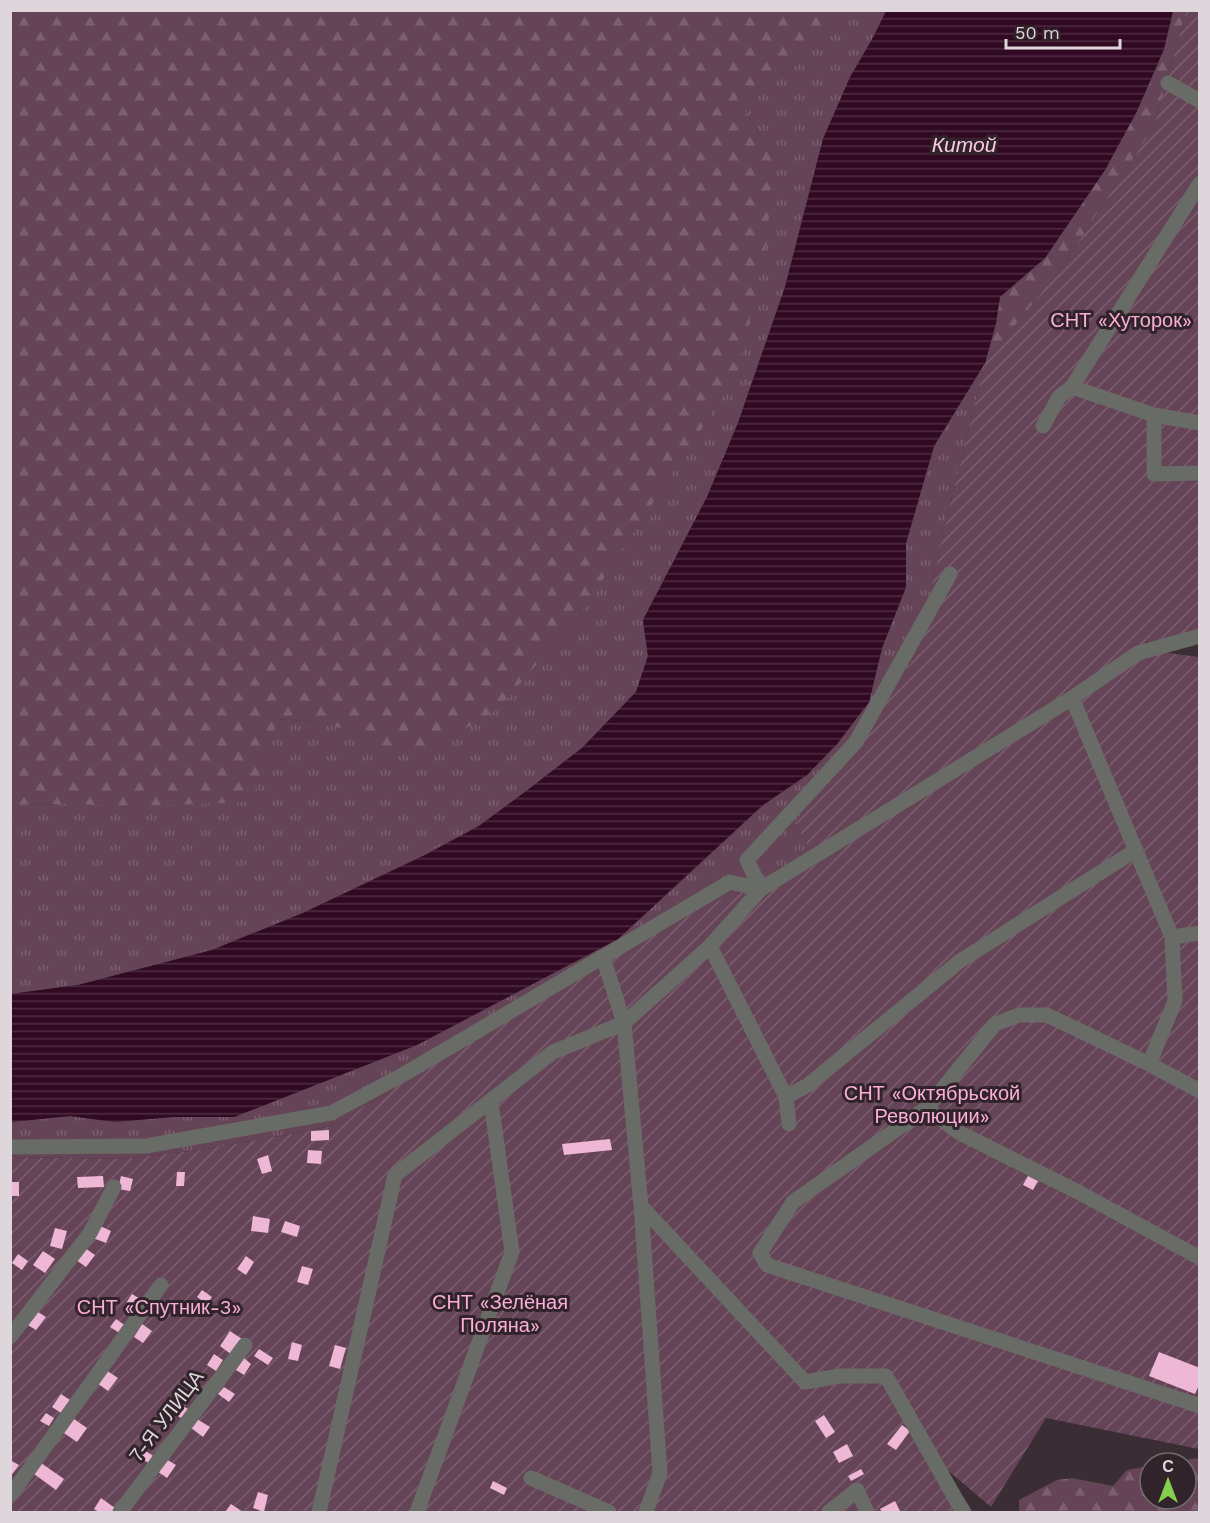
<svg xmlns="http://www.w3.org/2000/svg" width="1210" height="1523" viewBox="0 0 1210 1523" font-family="'Work Sans',sans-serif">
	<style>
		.grass { fill: url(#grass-tufts) }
		.forest { fill: url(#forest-firs) }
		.garden { fill: url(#garden-furrows) }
		.water { fill: url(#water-rules) }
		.building { fill: #eeb7d5 }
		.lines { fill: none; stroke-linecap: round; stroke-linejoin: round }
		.minor { stroke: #686b66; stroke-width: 15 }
		.labels { text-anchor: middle; stroke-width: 6; stroke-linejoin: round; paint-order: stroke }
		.park-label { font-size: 20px; fill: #fbaed9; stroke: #30242a }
		.street-label { font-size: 20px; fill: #ded6da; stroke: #30242a }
		.water-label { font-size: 21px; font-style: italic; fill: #facae4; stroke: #30242a }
	</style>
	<defs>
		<pattern id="grass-tufts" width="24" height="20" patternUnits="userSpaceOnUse" patternTransform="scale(1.5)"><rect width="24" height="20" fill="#664457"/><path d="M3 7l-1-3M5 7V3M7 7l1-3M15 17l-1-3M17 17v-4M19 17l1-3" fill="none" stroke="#7b5e6f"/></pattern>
		<pattern id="forest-firs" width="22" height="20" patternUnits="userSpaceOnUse" patternTransform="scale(1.5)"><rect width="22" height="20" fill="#664457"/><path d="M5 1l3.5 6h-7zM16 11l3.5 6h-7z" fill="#7b5e6f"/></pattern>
		<pattern id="garden-furrows" width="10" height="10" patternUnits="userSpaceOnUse" patternTransform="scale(1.5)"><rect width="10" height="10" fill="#664457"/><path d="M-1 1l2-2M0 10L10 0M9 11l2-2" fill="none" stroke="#7b5e6f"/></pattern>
		<pattern id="water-rules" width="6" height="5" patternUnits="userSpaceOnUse" patternTransform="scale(1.5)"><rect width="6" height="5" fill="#320923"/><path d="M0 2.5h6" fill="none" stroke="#4f2c42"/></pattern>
	</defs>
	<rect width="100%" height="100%" fill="#3a2e34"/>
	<path class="grass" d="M854 11H886L823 139 785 287 738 423 707 497 643 620 648 656 636 692 582 748 525 792 479 826 425 855 303 913 212 950 78 985 11 994 10 805 65 804 277 719 328 723 371 742 580 614 640 519 773 156 737 98 792 68Z
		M985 363 941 542 917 655 795 823 818 862 605 957 333 1126 207 1149 121 1159 11 1157V1122L70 1116 115 1122 172 1117H234L417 1045 618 939 763 805 807 775 837 744 869 702 882 648 906 587V543L934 446Z"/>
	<path class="forest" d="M10 11H855L792 68 737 98 773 156 767 243 737 375 580 614 498 709 423 754 371 742 328 723 278 719 251 802 143 806 65 804 11 805Z
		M1173 11H1186L1154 127 1060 270 985 363 996 323 1000 296 1045 258 1105 170 1137 111 1164 49Z
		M1197 1458 1200 1462 1199 1512H1019V1500L1057 1480 1072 1478 1113 1486 1127 1470 1150 1466V1499H1186V1463H1170Z"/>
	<path class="garden" d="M1186 11H1199V637L1146 642 1147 650 1199 657V1449L1046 1418 991 1507 945 1468 973 1512H11V1157L121 1159 207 1149 333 1126 605 957 730 895 769 892 818 863 795 823 917 655 941 542 985 363 1060 270 1154 127Z"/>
	<path class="water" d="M886 11H1173L1164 49 1137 111 1105 170 1045 258 1000 297 996 323 985 363 934 446 906 543V587L882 648 869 702 837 744 807 775 763 805 618 939 417 1045 234 1117H172L115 1122 70 1116 11 1122V994L78 985 212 950 303 913 425 855 479 826 525 792 582 748 636 692 648 656 643 620 707 497 738 423 785 287 823 139 850 77 875 34Z"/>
	<path class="building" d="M329 1130V1140L311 1141V1131Z
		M610 1139 612 1150 564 1155 562 1144Z
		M308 1150 322 1151 321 1164 307 1163Z
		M268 1155 272 1171 262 1174 257 1159Z
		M177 1172H185L184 1186H176Z
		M103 1176 104 1187 78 1188 77 1177Z
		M121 1176 133 1179 130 1191 118 1189Z
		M1028 1176 1038 1181 1033 1190 1023 1185Z
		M10 1182H19V1196H10Z
		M253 1216 270 1219 268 1233 251 1231Z
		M285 1221 300 1226 297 1237 281 1232Z
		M98 1225 111 1231 106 1243 93 1238Z
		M55 1228 67 1231 62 1249 50 1246Z
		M85 1248 95 1255 86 1267 76 1260Z
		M43 1251 55 1259 45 1273 33 1265Z
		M18 1254 28 1261 22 1270 12 1263Z
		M246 1256 254 1262 246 1275 237 1269Z
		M302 1266 313 1269 308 1285 297 1282Z
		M202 1290 212 1297 207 1304 197 1297Z
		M132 1294 142 1300 134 1312 124 1306Z
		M35 1310 46 1317 36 1330 26 1324Z
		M116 1319 126 1326 121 1334 110 1327Z
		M142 1324 152 1331 143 1343 134 1337Z
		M230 1331 242 1339 232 1355 220 1346Z
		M292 1342 302 1345 298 1361 288 1359Z
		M335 1345 346 1348 340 1369 329 1366Z
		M259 1349 273 1358 268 1365 254 1356Z
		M1159 1352 1200 1368V1383L1195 1394 1149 1376Z
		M214 1354 223 1360 216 1371 207 1365Z
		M244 1358 251 1364 244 1375 236 1370Z
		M106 1370 118 1378 108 1391 97 1383Z
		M224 1387 235 1394 229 1402 218 1394Z
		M61 1394 70 1400 61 1413 52 1407Z
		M178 1403 188 1409 181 1418 172 1412Z
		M46 1413 54 1418 49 1426 40 1421Z
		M824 1415 835 1432 826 1438 815 1421Z
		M74 1419 87 1428 77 1442 64 1433Z
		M197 1419 210 1427 203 1437 191 1428Z
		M902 1425 910 1431 896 1450 887 1444Z
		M847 1444 853 1456 839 1463 833 1452Z
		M144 1450 155 1457 150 1464 139 1457Z
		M166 1459 176 1465 167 1478 157 1471Z
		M10 1460 19 1465 10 1477Z
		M41 1463 64 1479 56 1490 34 1474Z
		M861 1469 864 1474 851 1481 848 1476Z
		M493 1481 507 1488 504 1495 490 1488Z
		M258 1492 268 1495 264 1512 253 1508Z
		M101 1498 115 1508 112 1512H99L94 1509Z
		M895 1501 900 1511 882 1512 880 1509Z
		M231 1504 243 1512H225Z"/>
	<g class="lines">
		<path class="minor" d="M1168 83 1200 101
			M1200 183 1072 387 1154 415 1200 423
			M1154 415V474L1200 473
			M1043 426 1059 397 1072 387
			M1072 698 1172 937 1175 1001 1149 1064
			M761 889 747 860 856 742 950 574
			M1172 937 1200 933
			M710 946 786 1097 789 1124
			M603 957 624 1023 641 1206 660 1473 646 1512
			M1200 1091 1149 1064 1047 1015H1019L995 1024 927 1108 793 1202 760 1253 767 1265 1200 1406
			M786 1097 808 1085 960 961 1136 850
			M927 1108 958 1132 1080 1193 1200 1258
			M10 1147 146 1146 331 1113 406 1073 730 882 761 889
			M641 1206 805 1382 840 1376H886L963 1512
			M10 1337 90 1233 114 1187
			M531 1478 609 1512
			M10 1496 161 1285
			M120 1512 245 1345
			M319 1512 395 1175 553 1052 624 1023 710 946 761 889 1072 698 1138 653 1200 636
			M417 1512 512 1252 491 1102
			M829 1512 857 1490 867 1512"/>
	</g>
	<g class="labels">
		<g class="park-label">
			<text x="1121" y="327">СНТ «Хуторок»</text>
			<text x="932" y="1100">СНТ «Октябрьской<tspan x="932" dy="23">Революции»</tspan></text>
			<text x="500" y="1309">СНТ «Зелёная<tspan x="500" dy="23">Поляна»</tspan></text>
			<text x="159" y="1314">СНТ «Спутник-3»</text>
		</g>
		<g class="street-label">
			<text transform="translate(166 1416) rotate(-53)" y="7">7-Я УЛИЦА</text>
		</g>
		<g class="water-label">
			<text x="964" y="152">Китой</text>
		</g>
	</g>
	<rect width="1210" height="1523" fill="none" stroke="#ded6da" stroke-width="24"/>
	<g transform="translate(1168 1481)"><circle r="28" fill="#30242a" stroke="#766b70" stroke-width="1.5"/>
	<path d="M0-4.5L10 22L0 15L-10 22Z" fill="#83d04f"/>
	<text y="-9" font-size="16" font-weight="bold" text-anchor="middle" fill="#ded6da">С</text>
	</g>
	<path d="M1006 39v9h114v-9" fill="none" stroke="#ded6da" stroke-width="3"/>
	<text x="1015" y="39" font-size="18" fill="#ded6da" stroke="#30242a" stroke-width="4.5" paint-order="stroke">50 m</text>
</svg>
